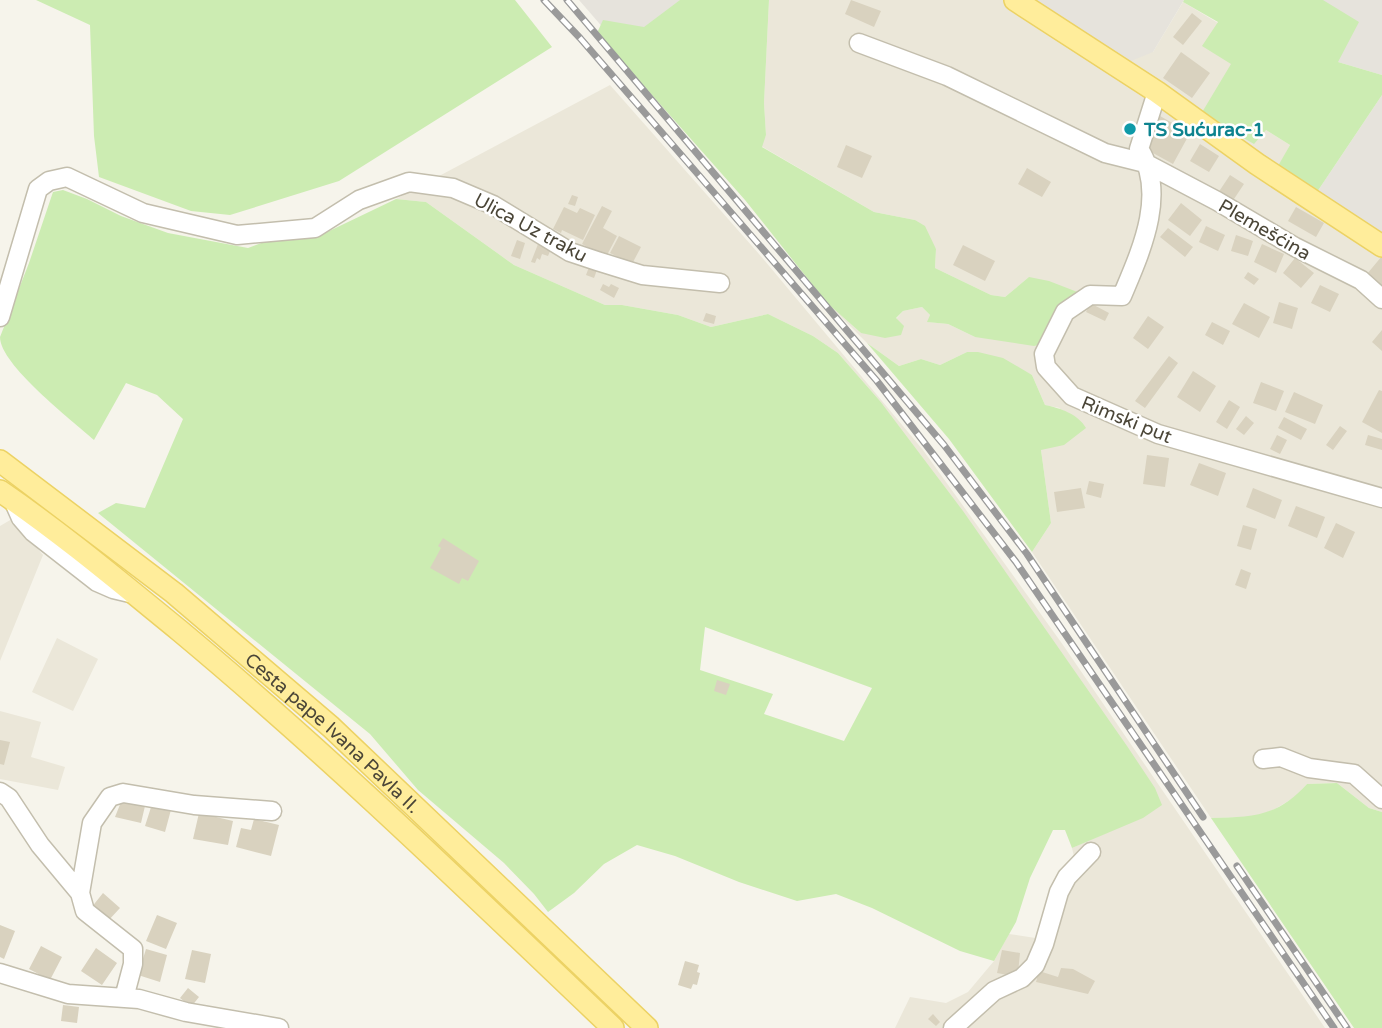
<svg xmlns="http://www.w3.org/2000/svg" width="1382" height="1028" viewBox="0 0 1382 1028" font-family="'Varela Round',sans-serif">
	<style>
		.residential { fill: #ebe7d9 }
		.industrial { fill: #e6e3dc }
		.green { fill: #ccecb2; fill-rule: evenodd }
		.building { fill: #d9d2bf }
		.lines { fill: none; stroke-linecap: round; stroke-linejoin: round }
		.minor-casing { stroke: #c3bead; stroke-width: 21 }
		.major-casing { stroke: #ecd264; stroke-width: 24 }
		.minor { stroke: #fff; stroke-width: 18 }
		.major { stroke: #ffed9b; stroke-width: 21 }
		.rail-casing { stroke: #9a9a9a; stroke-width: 7 }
		.rail { stroke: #fff; stroke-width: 4.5; stroke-dasharray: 13; stroke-linecap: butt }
		.culture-dot { fill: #0f9aa8; stroke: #fff; stroke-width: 2.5 }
		.labels { text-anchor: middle; stroke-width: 5; stroke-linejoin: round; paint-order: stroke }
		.culture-label { font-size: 19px; font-weight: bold; fill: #0d838f; stroke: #fff; text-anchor: start }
		.street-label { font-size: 19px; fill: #4b4638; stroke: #fff }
	</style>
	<rect width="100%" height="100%" fill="#f6f4eb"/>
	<path class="residential" d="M769 0H1029L1153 52 1183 2 1218 23 1231 64 1266 130 1290 145 1279 166 1382 236V812L1369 808 1337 783 1307 784 1295 797 1275 809 1256 817 1211 818 1032 552 1051 523 1041 450 1060 408 1045 405 1032 375 967 352 940 365 921 359 899 366 867 343 827 303 861 333 896 319 903 311 922 307 930 315 928 322 948 324 975 337 1029 277 1005 297 991 295 935 268 936 249 915 220 874 212 761 146 766 135 764 103Z
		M610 85 759 254 923 450 1063 645 1325 1028H895L910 997 946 1003 968 992 994 961 1009 934 1042 939 1075 861 1072 848 1105 833 880 401 838 353 813 336 768 314 711 327 678 315 622 305H605L514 265 426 202 396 199Z
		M12 519 43 555 0 661V526Z
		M57 638 98 659 73 711 32 692Z
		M0 711 41 722 31 757 65 767 58 790 0 779Z"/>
	<path class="industrial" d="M579 0H687L618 45Z
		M1029 0H1184L1153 52 1126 63Z
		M1323 0H1382V75L1338 62Z
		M1382 95V236L1315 195Z"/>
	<path class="green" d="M36 0H515L552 47 339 181 230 215 191 211 99 177 94 136 90 25Z
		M680 0H769L764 103 766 135 762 147 874 212 915 220 925 226 936 249 935 268 991 295 1005 297 1029 277 1049 281 1080 293 1042 344 1034 346 975 337 948 324 927 322 930 315 922 307 903 311 896 318 904 326 901 335 885 338 861 333 827 303 745 200 597 33 603 20 644 27Z
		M1184 0H1323L1359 22 1338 62 1382 75V95L1315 195 1278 166 1290 145 1266 130 1254 144 1201 114 1231 64 1202 46 1218 22 1183 2Z
		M63 190 87 199 121 216 168 233 248 248 272 239 323 234 396 199 426 202 514 265 605 305H622L678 315 711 327 768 314 813 336 838 353 880 401 963 511 1127 746 1155 788 1162 805 1143 818 1072 848 1065 830H1053L1030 878 1016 922 994 961 960 951 872 908 836 894 797 901 739 882 675 856 637 845 604 864 574 893 548 912 534 894 504 863 418 790 370 734 98 513 116 503 145 508 183 419 157 395 126 383 94 440C72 420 0 365 0 337L29 263 53 192ZM705 627 872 688 844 741 764 714 773 694 700 670Z
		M867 343 899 366 921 359 940 365 967 352H978L1003 358 1032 375 1045 405C1060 408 1078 414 1086 428L1064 445 1041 450 1051 523 1032 552 949 439Z
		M1337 783 1369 808 1382 812V1028H1354L1211 818C1253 817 1277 817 1307 784Z"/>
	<path class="building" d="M851 0 881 11 874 27 845 14Z
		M1192 13 1202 21 1183 45 1173 37Z
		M1181 52 1210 73 1192 98 1163 78Z
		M1160 116 1190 133 1173 164 1142 147Z
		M1129 124 1135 130 1130 134 1124 128Z
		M1200 144 1219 156 1209 172 1190 161Z
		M846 145 872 156 862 178 837 167Z
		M1027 168 1051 182 1042 197 1018 184Z
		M1230 175 1244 184 1232 202 1218 193Z
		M572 195 578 197 575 206 568 204Z
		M1181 203 1202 220 1190 236 1168 220Z
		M602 206 612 211 603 228 617 236 606 257 582 244Z
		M564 207 577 213 580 208 595 215 583 240 562 230 561 233 553 229Z
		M1296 207 1324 223 1316 237 1288 221Z
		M1206 226 1225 235 1218 251 1199 242Z
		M1168 228 1193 247 1185 257 1160 237Z
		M1236 235 1253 241 1248 256 1231 251Z
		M619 236 641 247 632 264 610 253Z
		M540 239 546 242 544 247 551 249 548 256 542 254 540 260 537 258 535 263 531 262Z
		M517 240 525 243 520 259 511 256Z
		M1262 244 1284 254 1276 273 1254 262Z
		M963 245 995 261 985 281 953 265Z
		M1382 256V287L1367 274Z
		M1295 258 1314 273 1301 288 1283 273Z
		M589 267 597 270 594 278 586 275Z
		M1248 272 1259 279 1254 285 1244 278Z
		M603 284 609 287 611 284 619 288 614 298 600 290Z
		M1320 285 1339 294 1330 312 1311 303Z
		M1279 302 1298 308 1292 329 1273 323Z
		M1090 303 1109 313 1105 321 1086 312Z
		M1244 303 1270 317 1259 338 1232 324Z
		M706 313 716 316 714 324 703 321Z
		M1148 316 1164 327 1148 349 1133 338Z
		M1212 322 1230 331 1223 345 1205 335Z
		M1382 330V351L1372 342Z
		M1169 356 1178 363 1145 408 1135 401Z
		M1193 371 1216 386 1200 412 1177 397Z
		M1261 382 1284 391 1276 411 1253 403Z
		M1379 390 1382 391V433L1362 422Z
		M1294 392 1323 405 1315 424 1285 412Z
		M1229 400 1240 407 1227 429 1216 422Z
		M1246 416 1254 423 1244 435 1236 429Z
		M1284 417 1307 429 1301 440 1278 428Z
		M1340 426 1347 431 1333 450 1326 445Z
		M1277 435 1287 440 1280 454 1270 449Z
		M1368 435 1382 439V450L1365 445Z
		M1147 455 1169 458 1165 487 1143 484Z
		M1199 463 1226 473 1218 496 1190 485Z
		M1089 481 1104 484 1101 498 1086 494Z
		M1081 488 1085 508 1057 512 1054 492Z
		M1253 488 1282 500 1275 519 1246 507Z
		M1296 506 1325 517 1317 538 1288 526Z
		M1336 523 1355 532 1343 558 1324 548Z
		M1243 525 1257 529 1251 550 1237 546Z
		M443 538 479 561 468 581 462 578 459 584 430 568 441 548 438 546Z
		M1241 569 1251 573 1246 589 1235 585Z
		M717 680 730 684 726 695 714 691Z
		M0 740 10 742 4 765 0 764Z
		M123 797 145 806 141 823 115 817Z
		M153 801 172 806 165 832 145 826Z
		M199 813 233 821 228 845 193 839Z
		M254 819 279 825 271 856 236 847 241 828 251 830Z
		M103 893 120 908 107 922 91 908Z
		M157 915 177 923 166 949 146 941Z
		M0 925 15 931 4 959 0 957Z
		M41 946 62 957 50 980 29 969Z
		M96 948 117 963 102 985 81 971Z
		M146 949 167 955 160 982 138 975Z
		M192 950 211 954 205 983 185 979Z
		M1002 950 1020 953 1018 973 1014 972 1013 976 997 973Z
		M685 961 699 965 697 972 700 973 697 985 693 984 691 989 678 985Z
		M1061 968 1073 969 1095 981 1088 994 1036 982 1039 971 1058 977Z
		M188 988 199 997 191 1007 180 998Z
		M63 1005 79 1007 77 1023 61 1021Z
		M933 1014 940 1022 936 1026 928 1019Z"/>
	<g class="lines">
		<defs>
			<path id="minor" d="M859 43 947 76 1105 153 1145 163 1217 201 1295 247 1361 280 1382 299
				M1157 92 1139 149C1168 194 1140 253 1122 296L1090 295 1065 312 1044 354 1046 367 1072 396 1158 434 1382 498
				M0 317 38 189 49 181 67 177 143 213 237 235 315 228 359 200 409 182 453 188 493 205 570 252 597 261 642 275 720 283
				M13 500 21 518 33 532 97 582 113 589 134 594
				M1263 759 1281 757 1309 768 1354 774 1382 799
				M0 792 9 798 40 845 80 893 85 911 133 949V964L124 998
				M80 893 92 823 110 797 123 793 194 805 272 811
				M0 973 68 994 139 999 186 1012 279 1028
				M953 1028 994 991 1022 978 1035 965 1044 944 1059 892 1067 877 1091 852"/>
			<g id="major">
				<path d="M1015 0 1157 92 1257 164 1382 246"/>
				<path id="s1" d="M0 461 174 593 331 727 647 1028"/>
				<path d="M0 491C63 534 121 583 180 631 330 756 471 893 613 1028"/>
			</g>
		</defs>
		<use href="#minor" class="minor-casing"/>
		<use href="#major" class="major-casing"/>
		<use href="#minor" class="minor"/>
		<use href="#major" class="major"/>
		<defs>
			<path id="rail" d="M544 0 580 38 877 381 1016 562 1334 1028
				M567 0 944 445 1027 554 1203 817
				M1237 866 1347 1028"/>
		</defs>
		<use href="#rail" class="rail-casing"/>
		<use href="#rail" class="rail"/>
	</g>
	<circle class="culture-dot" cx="1130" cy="129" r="7"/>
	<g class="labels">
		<g class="culture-label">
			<text x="1144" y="136">TS Sućurac-1</text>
		</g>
		<g class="street-label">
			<text transform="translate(531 227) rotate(28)" y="7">Ulica Uz traku</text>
			<text transform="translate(1265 229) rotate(30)" y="7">Plemešćina</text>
			<text transform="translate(1127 419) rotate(22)" y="7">Rimski put</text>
			<text dy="7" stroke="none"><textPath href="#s1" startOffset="430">Cesta pape Ivana Pavla II.</textPath></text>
		</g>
	</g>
</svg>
